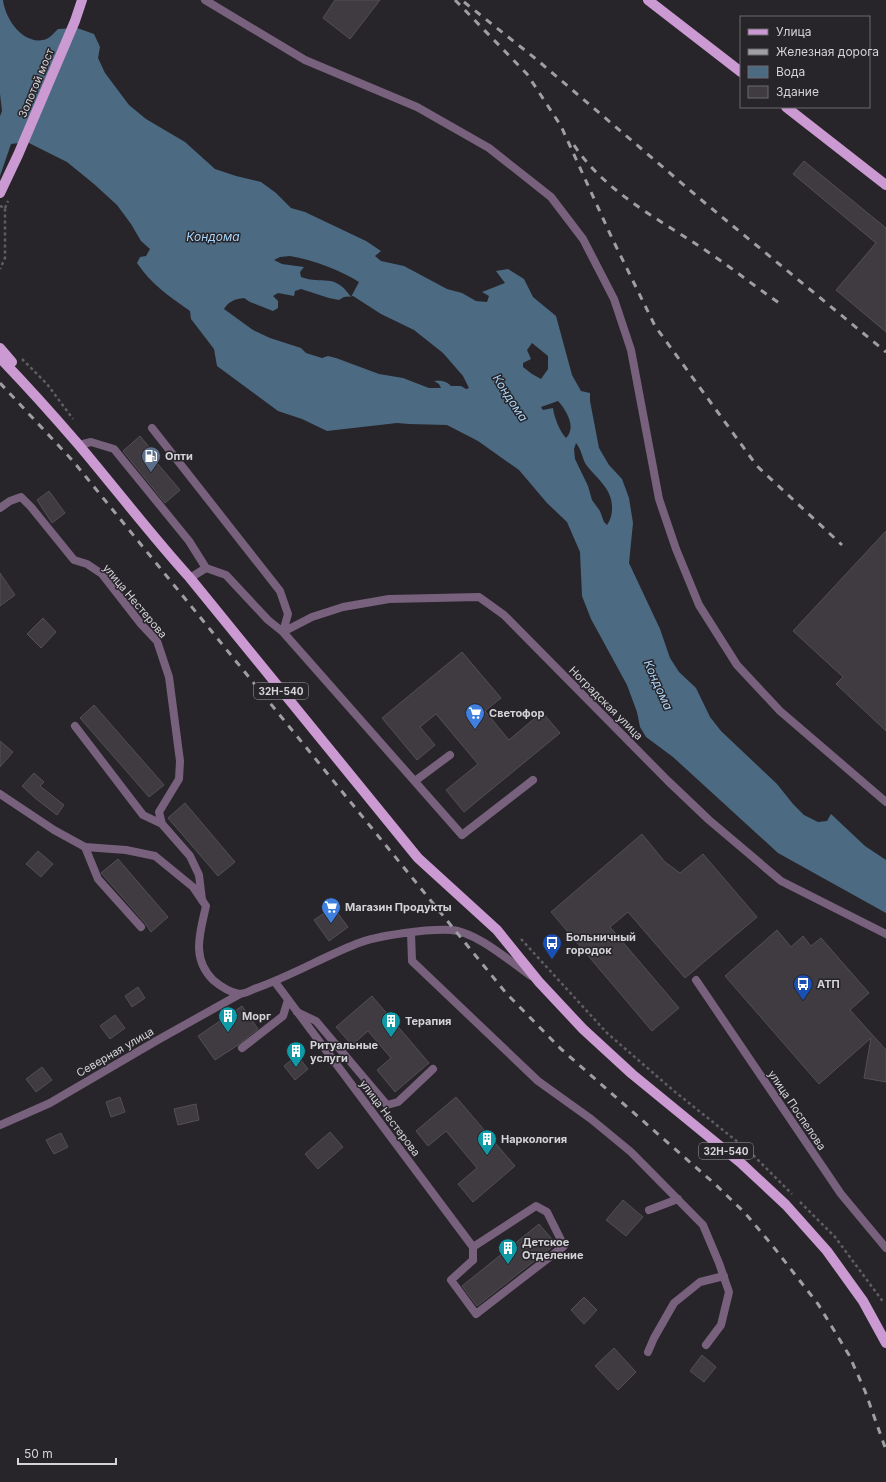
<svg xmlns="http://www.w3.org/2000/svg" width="886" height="1482" viewBox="0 0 886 1482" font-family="Inter,sans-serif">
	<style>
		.water { fill: #4c6a82; fill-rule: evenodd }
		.building { fill: #3f3b40; stroke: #534f54 }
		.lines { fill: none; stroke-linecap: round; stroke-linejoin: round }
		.path { stroke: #605e63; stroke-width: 2.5; stroke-dasharray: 3 3; stroke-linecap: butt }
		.lane { stroke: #78617c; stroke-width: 8 }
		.street { stroke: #78617c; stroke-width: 8 }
		.primary { stroke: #cc9ad2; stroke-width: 10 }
		.rail { stroke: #9f9ea2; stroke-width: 3; stroke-dasharray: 7 7; stroke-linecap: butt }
		.labels { text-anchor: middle; stroke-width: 3; stroke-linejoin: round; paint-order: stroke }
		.shield { fill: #27252a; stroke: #a09fa3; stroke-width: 1 }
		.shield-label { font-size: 10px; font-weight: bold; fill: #d4d3d7 }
		.street-label { font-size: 11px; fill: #d4d3d7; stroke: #27252a }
		.poi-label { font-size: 11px; font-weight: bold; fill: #d4d3d7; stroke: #27252a; text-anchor: start }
		.water-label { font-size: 12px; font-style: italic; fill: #aad5f8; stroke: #27252a }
	</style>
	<rect width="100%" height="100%" fill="#27252a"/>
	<path class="water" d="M0 0H3C5 18 22 44 43 40 49 39 54 33 58 29L77 28 94 34 100 47 98 58 105 73 129 105 146 119 185 142 215 169 236 176 261 182 276 193 291 208 305 212 366 241 381 251 375 256 381 261 404 266 447 289 462 293 476 301 487 302 489 296 482 292 505 283 496 271 508 269 524 279 533 297 556 316 572 375 581 391 590 393V401L599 448 609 465 622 479 629 498 633 523 629 563 660 629 670 658 679 672 696 688 710 717 721 731 777 784 793 804 804 815 818 822 827 821 831 814 865 846 886 860V913L778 853 673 757 646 737 640 727 637 712 627 685 591 619 582 596 580 552 567 522 547 503 519 470 478 441 447 425 409 424 397 423 327 431 302 419 278 411 217 366 214 349 191 319 190 311C170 297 151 284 137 263L140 257 146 256 150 249 141 241 131 224 117 205 94 184 67 162 27 142 11 144 0 176V116L2 111 0 94ZM290 256C313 260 340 270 359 282L351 297C334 272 323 285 301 277L300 272 304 267 282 264 274 260 280 257ZM301 289 329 298 339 300 344 297 353 296 381 314 414 330 443 353 463 376 469 388 466 389 461 386H451C447 381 441 380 434 381L439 384 441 388H429L403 378 379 374 336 358 328 356 322 358 306 353 301 348 270 338 253 330 224 309C229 301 235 299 244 298L250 302 273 311 278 308V301L273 296 278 293 294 296 295 291ZM532 343 548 356V369L541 379 532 374 523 367V363L531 359 527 350ZM558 401C566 410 577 427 566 438 560 432 554 417 553 408L543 410 541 407ZM576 443C581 449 582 456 585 463 591 472 599 478 605 487 613 497 615 514 607 525L604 522 600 511 592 500 588 486 575 459 574 449Z"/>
	<path class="building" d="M335 0H380L350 39 323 18Z
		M804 161 886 228V332L836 290 876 243 793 174Z
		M140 436 154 453 151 456 180 490 165 503 123 451Z
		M49 491 65 513 52 523 37 500Z
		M886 531V731L836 684 843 677 793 631Z
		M0 573 15 595 0 606Z
		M43 618 56 632 41 648 27 634Z
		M462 652 501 698 485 711 509 740 542 712 560 733 464 812 446 790 478 764 436 714 420 727 435 745 417 760 382 718Z
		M94 705 164 785 149 797 80 718Z
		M0 741 13 752 0 767Z
		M34 773 44 782 40 786 64 805 57 815 35 798 22 786Z
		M185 803 235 862 218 876 168 818Z
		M642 834 665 862 680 873 703 854 757 917 685 978 628 912 610 927 679 1008 652 1031 551 912Z
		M38 851 53 864 41 877 26 864Z
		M118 859 168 917 151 932 145 923 102 874 101 873Z
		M333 907 348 927 329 941 314 920Z
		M777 930 791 947 803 936 811 946 821 938 869 993 850 1010 886 1050V1082L864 1078 871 1038 819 1084 725 976Z
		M138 987 145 998 132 1007 125 996Z
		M372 996 429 1063 395 1092 377 1070 391 1058 368 1031 352 1045 336 1027Z
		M242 1006 258 1029 238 1045 215 1060 198 1036Z
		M115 1015 125 1028 110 1039 100 1026Z
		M297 1055 308 1069 295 1080 284 1066Z
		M42 1067 52 1080 36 1092 26 1079Z
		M120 1097 125 1112 111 1117 106 1102Z
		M456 1097 515 1166 473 1202 458 1184 477 1168 446 1131 428 1146 416 1131Z
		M196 1104 199 1120 178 1125 174 1109Z
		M330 1132 343 1147 318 1169 305 1154Z
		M61 1133 68 1147 54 1154 46 1140Z
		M623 1200 643 1217 626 1236 606 1220Z
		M539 1224 556 1244 477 1306 462 1286Z
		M584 1297 597 1310 584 1324 571 1310Z
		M614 1348 636 1372 618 1390 595 1366Z
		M702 1355 716 1367 704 1382 690 1371Z"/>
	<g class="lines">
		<path class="path" d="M0 206 5 208V258L0 269
			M5 208 8 201
			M22 359 47 384 73 419
			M521 939 607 1033 674 1091 749 1151 792 1194
			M800 1202 835 1237 884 1303"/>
		<path class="lane" d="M205 0 305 60 417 107 489 148 551 197 583 239 614 299 631 350 659 499 676 549 699 605 737 665 780 711 886 802
			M152 428 280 591 288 614 283 632 268 620 226 575 206 568 190 578
			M79 445 91 442 114 449 189 541 206 568
			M0 508 10 501 21 497 31 507 74 560 87 564 102 574 141 624 157 641 169 677 180 761 179 779 159 812 162 824 190 856 199 875 202 900
			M75 726 143 815 162 824
			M533 780 462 835 283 632 312 617 343 607 389 599 479 597 504 615 668 781 709 820 781 881 886 934
			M415 781 450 755
			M85 847 98 879 141 927
			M297 1012 316 1021 387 1105 398 1102 433 1069
			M242 1048 283 1016 288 1000
			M473 1247 536 1206 547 1212 564 1246 476 1314 451 1280 473 1260"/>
		<path class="street" d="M0 794 54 830 85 847 126 850 155 856 193 887 206 906C200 933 191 958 213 980 220 986 230 992 239 994 244 994 250 991 254 989 289 977 321 958 356 944 378 935 427 929 451 930 475 931 511 962 531 976
			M411 933 412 961 538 1081 591 1119 631 1152 703 1225 719 1263 729 1292 721 1325 706 1345
			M696 980 841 1194 886 1248
			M275 982 473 1247V1260
			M0 1125 50 1103 156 1041 240 994
			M649 1210 678 1199
			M648 1352 654 1338 674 1303 700 1282 724 1276"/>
		<path class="primary" d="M648 0 741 72
			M786 107 886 185
			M0 193 18 155 75 21 82 0
			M0 348 12 362
			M0 358C27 386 53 415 78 444 116 489 151 535 190 578L418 858 497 930 539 982 583 1029 632 1074 742 1164 786 1205 827 1251 863 1301 886 1343"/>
		<path class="rail" d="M455 0 527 74 561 126 611 236 655 326 757 466 842 545
			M464 2 536 59 705 203 886 352
			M574 145C604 191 657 218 702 248 728 265 753 285 779 303
			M0 383 73 461 506 993 561 1049 716 1185 745 1213 772 1245 818 1304 849 1355 865 1391 886 1450"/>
	</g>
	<defs>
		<symbol id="fuel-pin" viewBox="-11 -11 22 30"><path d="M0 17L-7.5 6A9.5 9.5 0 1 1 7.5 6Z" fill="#5c6f8a" stroke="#27252a"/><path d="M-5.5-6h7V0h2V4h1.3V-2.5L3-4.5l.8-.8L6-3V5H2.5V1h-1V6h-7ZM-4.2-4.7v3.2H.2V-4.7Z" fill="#fff"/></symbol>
		<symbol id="supermarket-pin" viewBox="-11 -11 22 30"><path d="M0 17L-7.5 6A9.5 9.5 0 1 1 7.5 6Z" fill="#3f7fe0" stroke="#27252a"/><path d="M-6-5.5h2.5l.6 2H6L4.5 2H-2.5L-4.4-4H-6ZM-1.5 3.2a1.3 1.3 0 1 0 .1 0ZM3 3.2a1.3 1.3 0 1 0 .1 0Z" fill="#fff"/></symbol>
		<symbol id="bus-pin" viewBox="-11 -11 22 30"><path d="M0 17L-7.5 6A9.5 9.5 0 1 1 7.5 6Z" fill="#1a4fb4" stroke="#27252a"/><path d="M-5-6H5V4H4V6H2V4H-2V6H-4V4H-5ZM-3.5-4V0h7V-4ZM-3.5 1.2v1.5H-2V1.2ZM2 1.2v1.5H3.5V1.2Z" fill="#fff"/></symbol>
		<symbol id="building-pin" viewBox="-11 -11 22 30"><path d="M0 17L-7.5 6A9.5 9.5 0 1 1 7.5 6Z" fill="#0f9aa8" stroke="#27252a"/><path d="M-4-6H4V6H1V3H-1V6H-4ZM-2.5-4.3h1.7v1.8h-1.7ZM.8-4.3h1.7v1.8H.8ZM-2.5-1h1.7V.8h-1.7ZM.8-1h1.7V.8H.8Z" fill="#fff"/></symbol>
	</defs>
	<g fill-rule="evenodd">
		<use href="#fuel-pin" x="140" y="445" width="22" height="30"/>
		<use href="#supermarket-pin" x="464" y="702" width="22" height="30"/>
		<use href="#supermarket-pin" x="320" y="896" width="22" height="30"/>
		<use href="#bus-pin" x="541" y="932" width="22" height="30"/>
		<use href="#bus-pin" x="792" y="973" width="22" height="30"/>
		<use href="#building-pin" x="217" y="1005" width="22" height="30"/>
		<use href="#building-pin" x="380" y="1010" width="22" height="30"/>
		<use href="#building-pin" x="285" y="1040" width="22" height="30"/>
		<use href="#building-pin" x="476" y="1128" width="22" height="30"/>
		<use href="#building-pin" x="497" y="1237" width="22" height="30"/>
	</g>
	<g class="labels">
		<g class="shield">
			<rect x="254" y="683" width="54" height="16" rx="3"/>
			<rect x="699" y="1143" width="54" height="16" rx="3"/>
		</g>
		<g class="shield-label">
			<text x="281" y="695">32Н-540</text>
			<text x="726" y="1155">32Н-540</text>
		</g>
		<g class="street-label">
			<text transform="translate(36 83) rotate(-67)" y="4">Золотой мост</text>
			<text transform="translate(135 601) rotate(50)" y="4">улица Нестерова</text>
			<text transform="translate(606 703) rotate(45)" y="4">Ноградская улица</text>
			<text transform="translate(115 1052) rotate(-30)" y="4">Северная улица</text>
			<text transform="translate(797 1110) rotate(56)" y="4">улица Поспелова</text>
			<text transform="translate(390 1118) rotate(53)" y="4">улица Нестерова</text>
		</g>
		<g class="poi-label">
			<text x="165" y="460">Опти</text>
			<text x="489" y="717">Светофор</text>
			<text x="345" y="911">Магазин Продукты</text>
			<text x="566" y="941">Больничный<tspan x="566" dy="13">городок</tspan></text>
			<text x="817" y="988">АТП</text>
			<text x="242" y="1020">Морг</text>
			<text x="405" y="1025">Терапия</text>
			<text x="310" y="1049">Ритуальные<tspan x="310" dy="13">услуги</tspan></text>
			<text x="501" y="1143">Наркология</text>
			<text x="522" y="1246">Детское<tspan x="522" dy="13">Отделение</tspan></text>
		</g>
		<g class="water-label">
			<text x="213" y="241">Кондома</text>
			<text transform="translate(510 398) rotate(57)" y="4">Кондома</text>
			<text transform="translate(658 685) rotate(66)" y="4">Кондома</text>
		</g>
	</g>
	<rect x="740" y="16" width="130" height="92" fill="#27252a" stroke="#6c6b6f"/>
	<rect x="748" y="29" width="20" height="6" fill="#cc9ad2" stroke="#6c6b6f"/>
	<text x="776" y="36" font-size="12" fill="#d4d3d7">Улица</text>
	<rect x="748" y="49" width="20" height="6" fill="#9f9ea2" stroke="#6c6b6f"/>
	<text x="776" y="56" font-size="12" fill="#d4d3d7">Железная дорога</text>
	<rect x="748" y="66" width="20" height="12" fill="#4c6a82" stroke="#6c6b6f"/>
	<text x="776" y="76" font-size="12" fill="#d4d3d7">Вода</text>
	<rect x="748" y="86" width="20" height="12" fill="#3f3b40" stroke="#6c6b6f"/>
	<text x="776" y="96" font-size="12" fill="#d4d3d7">Здание</text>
	<path d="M18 1458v6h98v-6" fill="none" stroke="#d4d3d7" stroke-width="2"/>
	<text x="24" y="1458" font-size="12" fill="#d4d3d7" stroke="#27252a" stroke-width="3" paint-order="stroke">50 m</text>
</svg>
